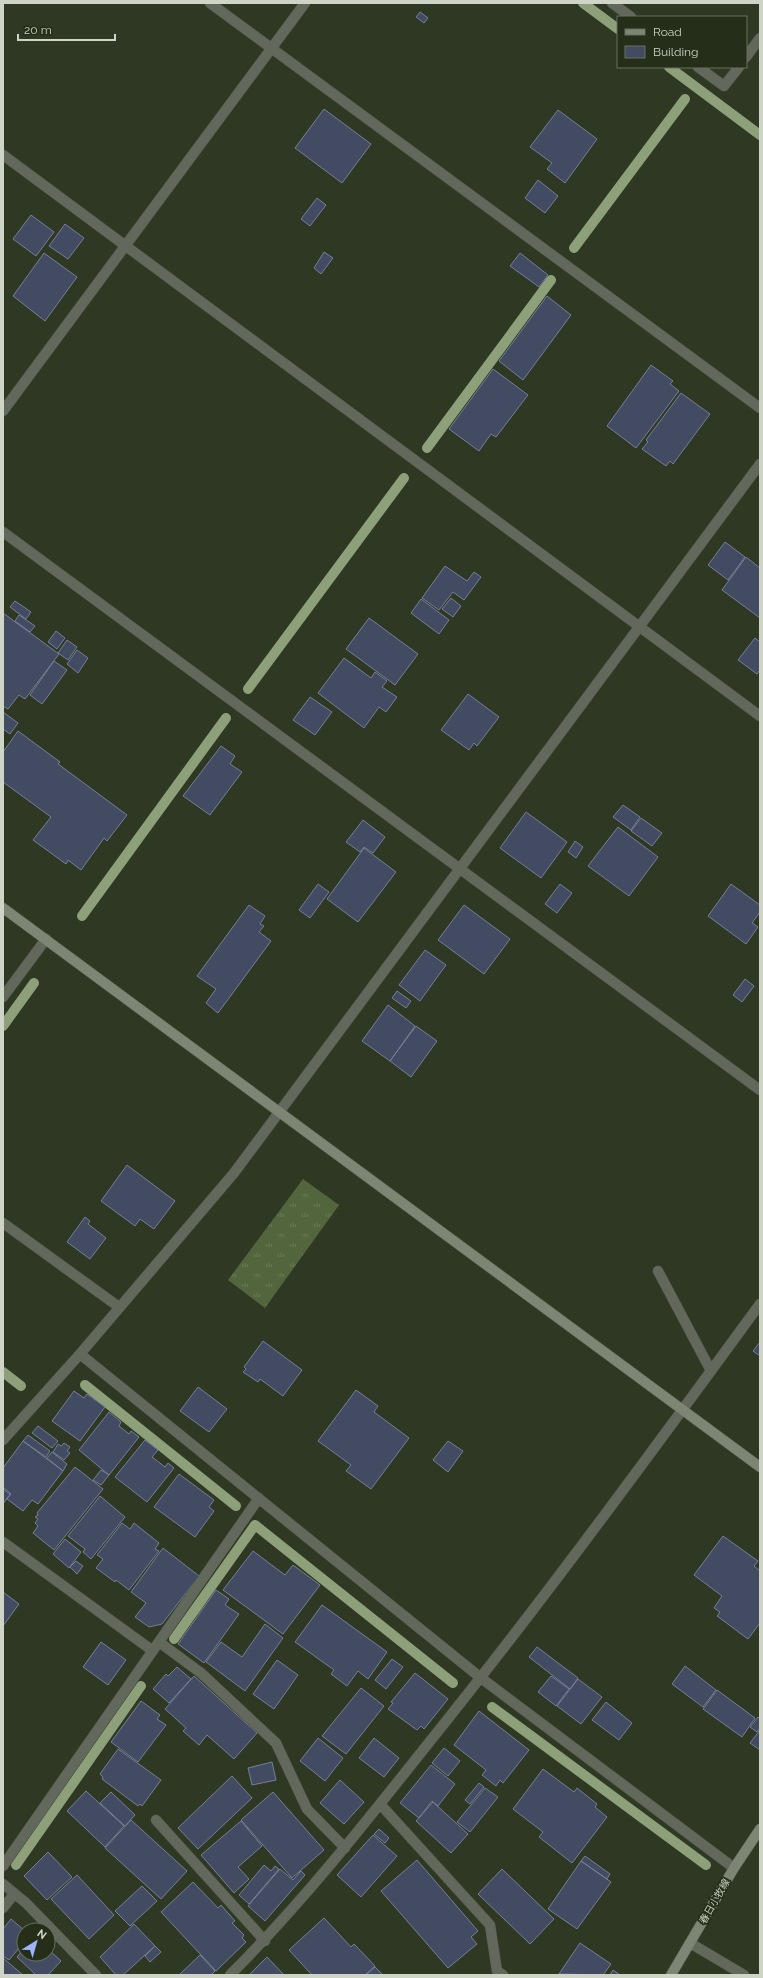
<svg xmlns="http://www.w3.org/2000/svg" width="763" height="1978" viewBox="0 0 763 1978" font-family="Raleway,'Noto Sans JP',sans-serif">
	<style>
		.grass { fill: url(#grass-tufts) }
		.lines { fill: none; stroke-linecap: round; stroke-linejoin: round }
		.stream { stroke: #8ea079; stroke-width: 10 }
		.building { fill: #434b62; stroke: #767f98 }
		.lane-casing { stroke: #4b5440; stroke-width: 11 }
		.street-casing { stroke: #4b5440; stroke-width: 11 }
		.secondary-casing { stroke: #4b5440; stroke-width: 11 }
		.lane { stroke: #63685d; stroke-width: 10 }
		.street { stroke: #63685d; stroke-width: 10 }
		.secondary { stroke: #7d8574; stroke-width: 10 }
		.labels { text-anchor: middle; stroke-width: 3.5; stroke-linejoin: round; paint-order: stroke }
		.street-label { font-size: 10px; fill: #ced5c7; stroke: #242e18 }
	</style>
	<defs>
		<pattern id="grass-tufts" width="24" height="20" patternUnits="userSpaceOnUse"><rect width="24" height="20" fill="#53653c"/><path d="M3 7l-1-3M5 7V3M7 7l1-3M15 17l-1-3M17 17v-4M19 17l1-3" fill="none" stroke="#6b7a57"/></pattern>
	</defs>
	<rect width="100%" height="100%" fill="#2e3822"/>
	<path class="grass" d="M303 1179 339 1205 265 1308 228 1280Z"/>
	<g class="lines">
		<path class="stream" d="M583 3 618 29
			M669 67 760 135
			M574 248 685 99
			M427 448 551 280
			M248 689 404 478
			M82 916 226 718
			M3 1026 34 983
			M3 1372 21 1386
			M85 1385 236 1506
			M174 1639 255 1525 453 1683
			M492 1707 706 1865
			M16 1865 141 1686"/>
	</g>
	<path class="building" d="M420 12 428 18 424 23 416 17Z
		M324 109 371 144 342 183 295 148Z
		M558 110 597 139 565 183 547 169 552 163 530 147Z
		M538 180 558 196 545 213 525 198Z
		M317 198 326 205 310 226 301 219Z
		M31 215 54 232 36 256 13 239Z
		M65 224 84 238 68 259 49 246Z
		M324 252 333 258 321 274 314 268Z
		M44 253 77 277 45 321 13 296Z
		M520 253 548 275 539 287 510 266Z
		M547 296 571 315 523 380 499 361Z
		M651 365 673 381 670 384 679 391 636 448 607 426Z
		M493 369 528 395 496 437 491 434 479 451 449 429Z
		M681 393 710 414 673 464 670 461 666 466 642 449 648 442 646 440Z
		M725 542 745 557 728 580 708 565Z
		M746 557 760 568V618L722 590Z
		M445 566 467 581 474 572 481 577 464 600 453 592 439 610 422 598Z
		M451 598 461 606 453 617 442 609Z
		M421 599 449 620 439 634 411 613Z
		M15 601 31 612 26 619 10 607Z
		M3 613 59 654 25 699 19 695 8 709 3 706Z
		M19 615 35 626 30 632 15 621Z
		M369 618 418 654 395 685 346 649Z
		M56 631 65 638 57 649 48 642Z
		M755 638 760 642V670L757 674 738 660Z
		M67 640 77 647 68 660 58 653Z
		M77 650 88 658 78 673 67 664Z
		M344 658 371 678 375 672 387 681 382 687 397 697 386 712 379 707 364 728 318 693Z
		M54 661 67 670 42 704 30 695Z
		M468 694 499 717 477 746 474 743 469 750 441 730Z
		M310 697 332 712 315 735 293 720Z
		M3 712 18 723 10 734 3 729Z
		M18 731 60 762 58 764 127 815 107 841 104 838 81 870 68 860 66 864 33 840 51 817 3 782V752Z
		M221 746 235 756 230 764 242 772 210 815 183 796Z
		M623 805 640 817 631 830 613 817Z
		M526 812 567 842 541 878 500 848Z
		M641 818 662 833 652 846 631 831Z
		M363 820 385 837 373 853 364 847 360 852 346 842Z
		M618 827 658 857 629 896 588 866Z
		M575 841 583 847 576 858 568 852Z
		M364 848 396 872 358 922 327 899Z
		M318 884 329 892 310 918 299 910Z
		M560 884 572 893 557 913 545 904Z
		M731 884 760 905V912L752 923 758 927 746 944 708 916Z
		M249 905 265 916 260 924 264 926 259 932 271 941 218 1013 206 1003 216 989 197 976Z
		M464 905 510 939 484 974 438 940Z
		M425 950 446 965 420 1001 399 985Z
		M745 979 754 986 742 1002 733 995Z
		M397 991 411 1001 406 1008 392 998Z
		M388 1005 415 1026 390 1061 362 1041Z
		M416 1026 437 1041 411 1077 390 1061Z
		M127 1165 175 1201 154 1229 140 1219 135 1226 101 1201Z
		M85 1217 90 1221 88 1224 106 1238 90 1259 67 1242Z
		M263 1341 302 1370 283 1396 260 1379 258 1382 243 1372 246 1369 244 1367Z
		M760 1342V1356L753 1351Z
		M198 1387 227 1409 209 1432 180 1411Z
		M356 1390 378 1406 374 1412 409 1438 371 1489 346 1471 351 1465 318 1441Z
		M74 1391 84 1398 87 1394 105 1407 80 1441 52 1421Z
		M109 1412 121 1422 119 1426 129 1434 131 1431 139 1437 109 1475 79 1450Z
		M38 1426 58 1441 52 1448 32 1433Z
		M28 1435 50 1451 46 1457 23 1441Z
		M145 1440 158 1450 152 1457 165 1467 168 1463 174 1468 147 1502 115 1477Z
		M23 1441 63 1471 38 1504 32 1500 23 1511 7 1499 11 1494 3 1487V1468Z
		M448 1441 463 1451 448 1472 433 1460Z
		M64 1443 70 1447 67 1451 70 1453 64 1460 53 1452 58 1444 61 1446Z
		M52 1452 67 1464 63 1471 47 1458Z
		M75 1467 103 1489 54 1550 33 1533 38 1526 35 1523 38 1519 35 1517 38 1515 37 1513Z
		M101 1470 109 1475 101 1485 93 1480Z
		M179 1474 214 1500 209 1507 214 1511 195 1537 154 1507Z
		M3 1489 10 1494 3 1504Z
		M100 1496 125 1517 91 1559 83 1552 85 1549 68 1536Z
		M122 1523 130 1529 134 1523 159 1543 155 1549 159 1551 129 1590 116 1580 115 1582 96 1568 103 1559 97 1555Z
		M723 1536 758 1561 754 1566 760 1571V1623L748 1639 717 1616 720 1612 714 1608 722 1596 694 1575Z
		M65 1539 81 1552 69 1568 53 1554Z
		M163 1548 199 1576 162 1624 149 1627 135 1617 146 1603 131 1592Z
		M253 1551 285 1575 293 1565 320 1585 283 1634 223 1590Z
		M76 1561 83 1566 77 1574 70 1567Z
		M216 1590 229 1599 225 1605 239 1614 204 1663 178 1644Z
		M3 1592 19 1604 3 1626Z
		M322 1605 387 1652 368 1679 358 1671 347 1686 331 1674 334 1670 295 1642Z
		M265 1624 283 1638 245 1691 206 1662 221 1642 242 1657Z
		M101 1642 126 1660 108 1685 83 1667Z
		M537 1647 578 1678 570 1689 529 1657Z
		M392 1659 403 1667 386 1689 375 1680Z
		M277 1660 298 1675 274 1709 253 1694Z
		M685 1666 716 1690 703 1707 672 1684Z
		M177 1667 191 1679 169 1703 153 1689 166 1674 168 1676Z
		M415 1673 448 1699 424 1729 421 1726 417 1730 388 1709 393 1703 391 1702Z
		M194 1676 257 1733 234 1759 207 1735 199 1745 183 1731 186 1728 165 1709Z
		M551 1676 569 1689 556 1706 538 1692Z
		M578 1679 602 1697 581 1724 557 1706Z
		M361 1688 384 1706 346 1754 322 1736Z
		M717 1690 755 1718 742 1737 703 1709Z
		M141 1701 160 1715 157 1719 166 1725 138 1762 111 1742Z
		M606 1702 632 1723 619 1740 592 1720Z
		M479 1711 529 1750 503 1783 500 1780 496 1786 482 1775 486 1770 454 1745Z
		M758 1717 760 1719V1728L757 1732 750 1727Z
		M760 1730V1750L750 1743Z
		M318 1738 343 1758 325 1781 300 1761Z
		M374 1738 399 1758 384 1777 359 1758Z
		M444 1748 460 1761 448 1776 432 1763Z
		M118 1749 161 1780 142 1806 140 1804 138 1806 102 1779 103 1777 100 1774Z
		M272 1762 276 1780 252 1785 248 1768Z
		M431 1765 455 1784 438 1806 432 1801 419 1818 400 1803Z
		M543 1769 574 1792 577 1788 597 1804 595 1807 607 1817 572 1863 539 1837 543 1832 513 1809Z
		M232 1776 252 1798 198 1849 178 1828Z
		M340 1780 364 1802 344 1824 320 1803Z
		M479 1783 484 1787 470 1804 465 1800Z
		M485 1788 498 1797 470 1832 457 1822Z
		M86 1791 124 1826 105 1847 67 1811Z
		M111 1792 135 1815 125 1826 100 1803Z
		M273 1792 324 1850 292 1878 241 1820Z
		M433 1802 468 1834 451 1853 416 1821Z
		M131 1820 187 1871 161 1899 105 1848Z
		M241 1821 262 1846 238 1867 249 1879 234 1893 201 1855Z
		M379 1829 389 1838 385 1843 374 1834Z
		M373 1835 397 1856 361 1897 337 1875Z
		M48 1852 72 1877 47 1900 24 1876Z
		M585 1856 610 1874 607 1879 581 1861Z
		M417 1860 478 1931 471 1937 477 1944 448 1968 381 1891Z
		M581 1861 611 1882 577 1929 548 1909Z
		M264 1865 271 1871 275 1866 279 1869 249 1904 239 1895Z
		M280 1869 293 1880 301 1871 305 1875 265 1921 248 1906Z
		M502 1869 554 1919 530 1944 478 1894Z
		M77 1875 114 1915 89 1939 51 1899Z
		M193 1882 218 1908 221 1905 235 1921 232 1923 244 1935 242 1938 246 1942 216 1971 161 1912Z
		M142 1886 157 1901 130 1926 115 1911Z
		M324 1918 351 1947 354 1944 375 1966 365 1975H312L289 1950Z
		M11 1919 24 1930V1942L9 1960 3 1956V1929Z
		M134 1924 155 1946 123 1975H116L100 1957Z
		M580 1943 611 1964 603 1975 559 1974Z
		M155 1946 161 1952 150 1962 145 1956Z
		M24 1949V1954H48V1949L61 1961 48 1975H36L17 1957Z
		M200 1955 215 1971 211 1975H179Z
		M267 1957 284 1975H249Z
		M3 1958 23 1975H3Z
		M375 1967 383 1975H366Z
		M613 1970 620 1975H610Z"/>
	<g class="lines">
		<defs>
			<path id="lane" d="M658 1271 711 1371
				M156 1820 265 1941"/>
			<path id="street" d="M210 3 760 408
				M612 3 631 17
				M746 57 760 38
				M698 67 724 86 739 67
				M3 155 760 716
				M3 411 305 3
				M3 532 760 1090
				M3 997 46 939
				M3 1223 119 1307
				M80 1354 481 1678 734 1868
				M3 1440 80 1354 234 1173 760 464
				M3 1542 153 1651
				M159 1642 201 1673 276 1743 307 1809 345 1848
				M380 1804 490 1925 497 1971 503 1975
				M3 1866 259 1498
				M3 1884 26 1903 96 1975
				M3 1908 14 1894
				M690 1943 744 1975
				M230 1975C300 1905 362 1827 423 1750 540 1605 650 1454 760 1304"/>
			<path id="secondary" d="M3 908 760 1467
				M671 1975 734 1868 760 1829"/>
		</defs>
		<use href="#lane" class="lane-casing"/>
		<use href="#street" class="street-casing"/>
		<use href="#secondary" class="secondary-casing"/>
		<use href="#lane" class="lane"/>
		<use href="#street" class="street"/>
		<use href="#secondary" class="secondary"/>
	</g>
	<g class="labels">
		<g class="street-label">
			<text transform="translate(714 1901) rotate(-60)" y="4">春日小牧線</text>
		</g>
	</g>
	<rect width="763" height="1978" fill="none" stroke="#ced5c7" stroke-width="8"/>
	<rect x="617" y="16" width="130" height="52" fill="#242e18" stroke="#68715e"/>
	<rect x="625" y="29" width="20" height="6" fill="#7d8574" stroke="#68715e"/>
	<text x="653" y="36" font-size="12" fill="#ced5c7">Road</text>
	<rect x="625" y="46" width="20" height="12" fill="#434b62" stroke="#68715e"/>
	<text x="653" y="56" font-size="12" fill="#ced5c7">Building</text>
	<g transform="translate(36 1942) rotate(37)"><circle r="19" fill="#242e18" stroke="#68715e"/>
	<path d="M0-3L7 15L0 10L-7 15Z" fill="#9db4fd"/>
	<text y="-6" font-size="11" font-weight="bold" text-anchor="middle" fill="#ced5c7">N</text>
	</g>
	<path d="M18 34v6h97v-6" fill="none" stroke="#ced5c7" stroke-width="2"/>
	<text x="24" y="34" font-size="12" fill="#ced5c7" stroke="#242e18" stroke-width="3" paint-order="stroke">20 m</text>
</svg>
